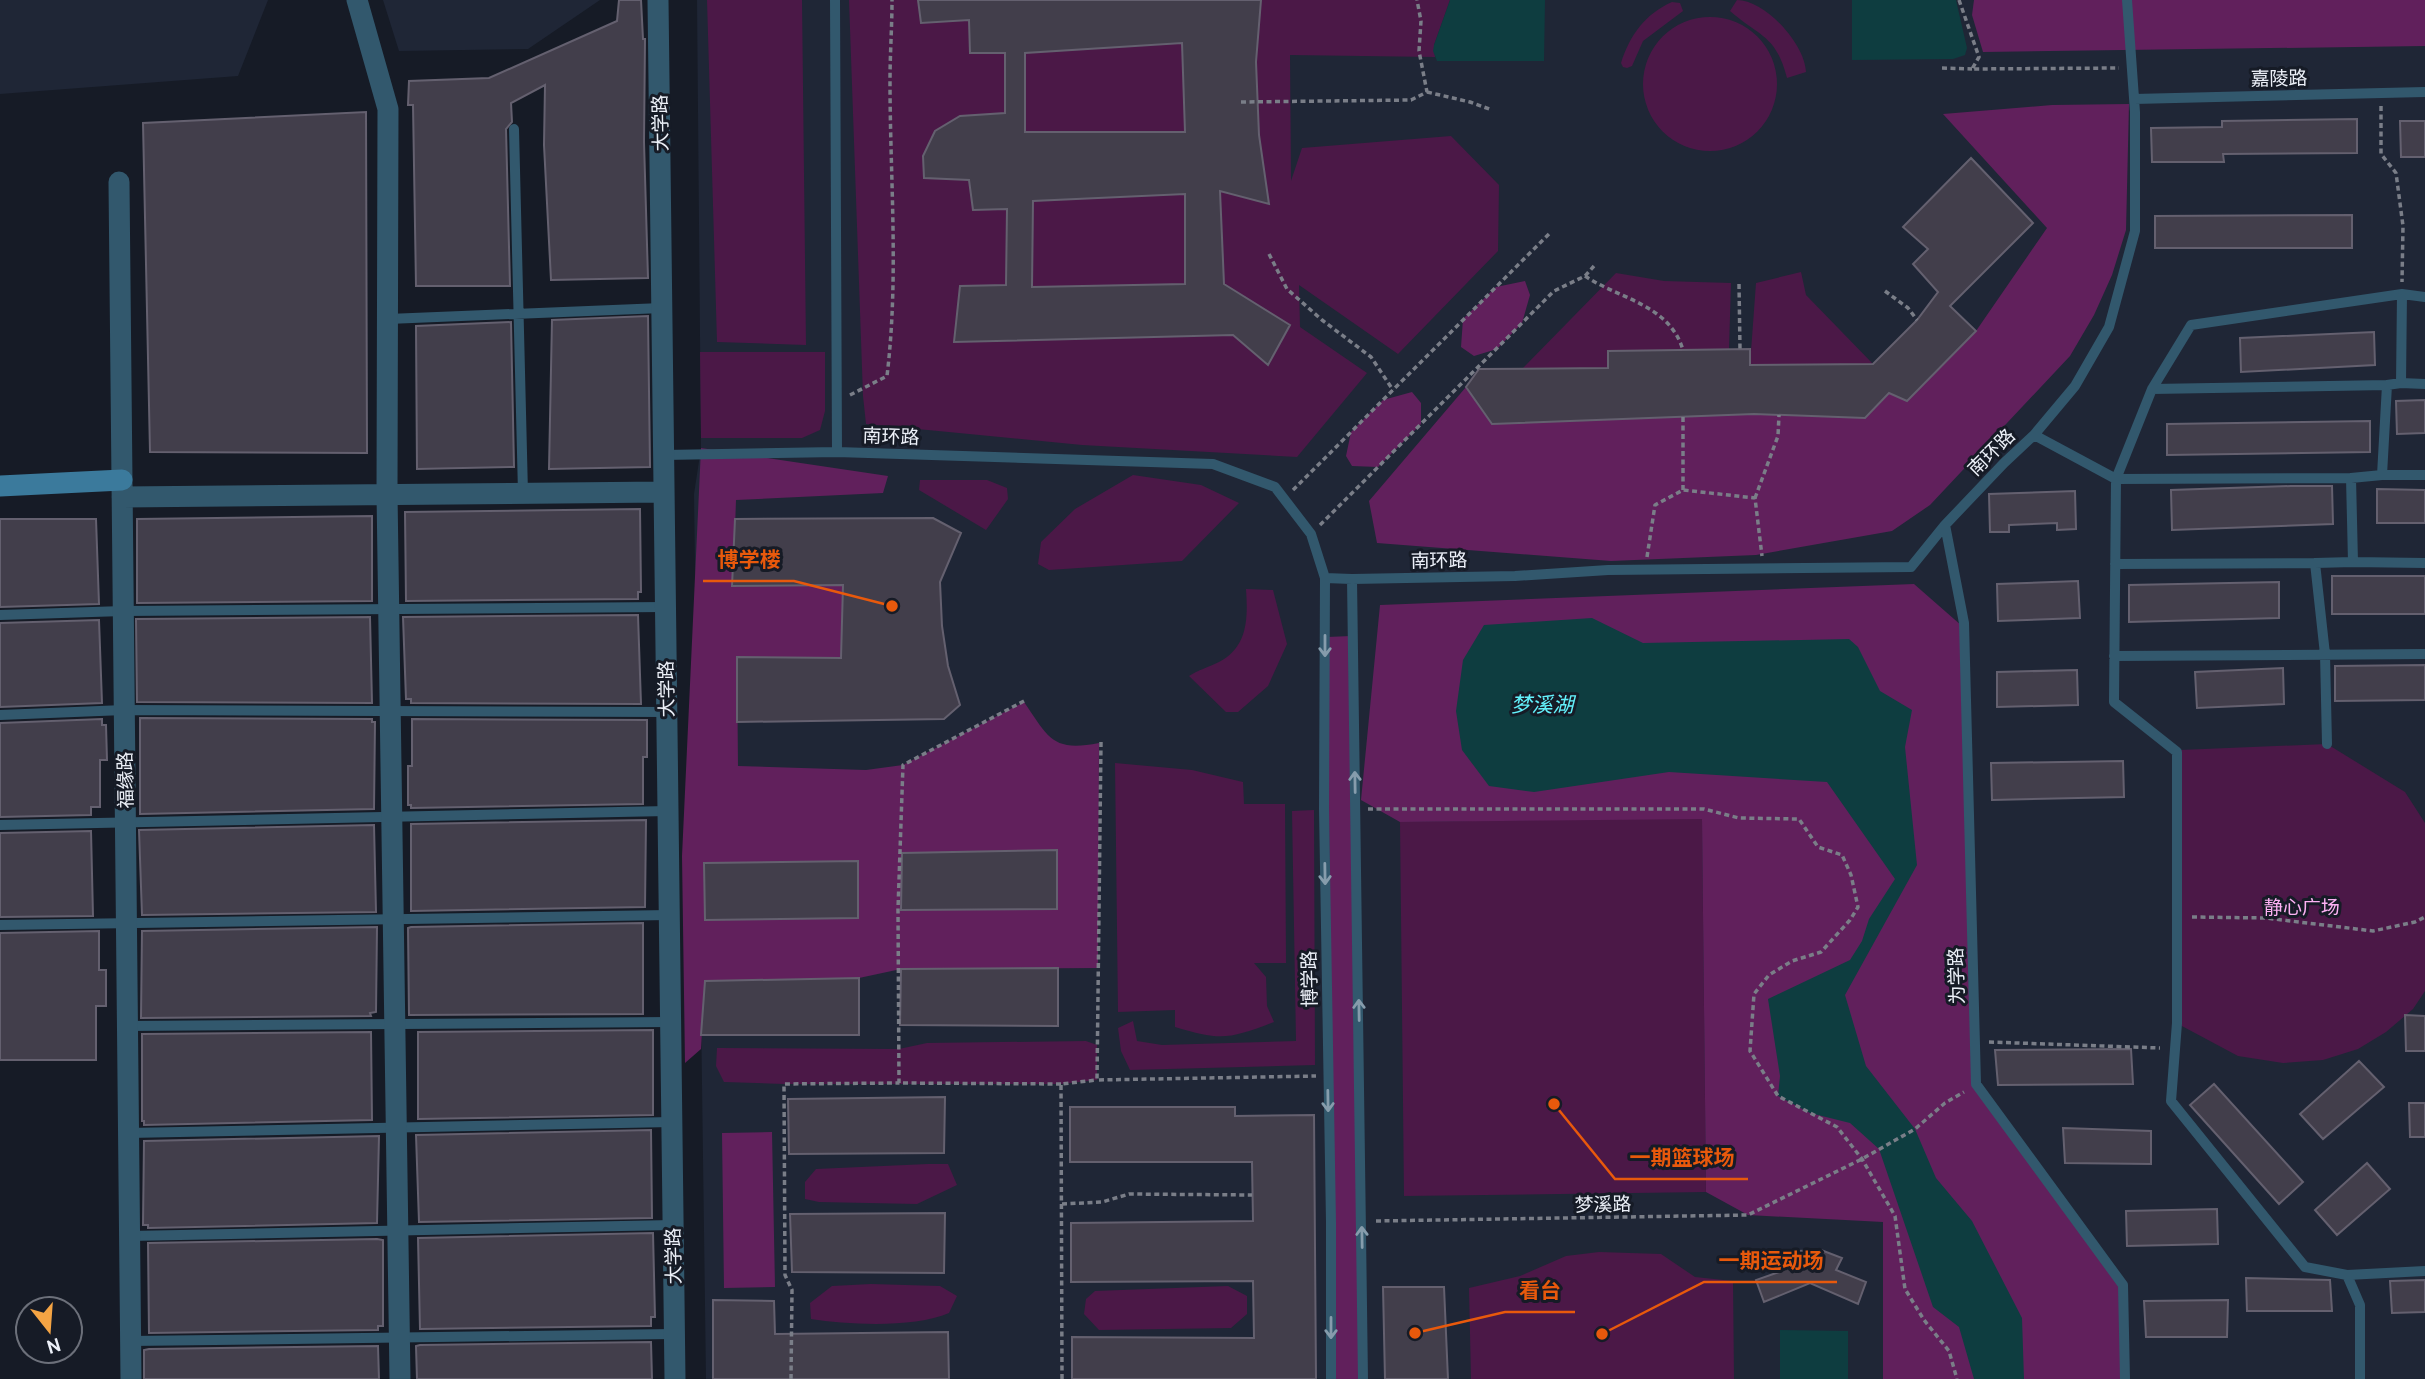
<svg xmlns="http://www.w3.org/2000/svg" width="2425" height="1379" viewBox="0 0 2425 1379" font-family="Cabin,'Noto Sans SC',sans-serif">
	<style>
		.built { fill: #1f2636 }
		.green { fill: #4b1847 }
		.forest { fill: #61205c }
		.water { fill: #0e3d40 }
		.building { fill: #423e4b; stroke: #64606f; stroke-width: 2; fill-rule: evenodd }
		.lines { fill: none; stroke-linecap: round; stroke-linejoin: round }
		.path { stroke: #7a7e88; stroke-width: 3.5; stroke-dasharray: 5 3.5; stroke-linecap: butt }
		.lane { stroke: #32586d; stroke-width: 10 }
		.street { stroke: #32586d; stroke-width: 21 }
		.secondary { stroke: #3b7a9c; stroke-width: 21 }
		.oneway { stroke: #869cac }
		.labels { text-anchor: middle; stroke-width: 6; stroke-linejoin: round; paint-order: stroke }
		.street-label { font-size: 19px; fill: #ecf0f8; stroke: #161b26 }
		.park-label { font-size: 19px; fill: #fdb1f4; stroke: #161b26 }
		.water-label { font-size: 21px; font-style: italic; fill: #63f1fb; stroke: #161b26 }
		.leader { fill: none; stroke: #e8590c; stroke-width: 2.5 }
		.callout-dot { fill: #e8590c; stroke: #161b26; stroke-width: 2.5 }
		.callout-label { font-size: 21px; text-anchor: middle; font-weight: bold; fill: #e8590c; stroke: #161b26; stroke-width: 6; stroke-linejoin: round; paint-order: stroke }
	</style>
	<rect width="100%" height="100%" fill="#161b26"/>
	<path class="built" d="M0 0H268L238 76 0 94Z
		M383 0H600L528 49 399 51Z
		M697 0H2425V1379H706L694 494 701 448Z"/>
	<path class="green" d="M707 0H802L806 345 717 342Z
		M849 0H1450L1434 45 1435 57 1290 55 1291 181 1302 148 1451 136 1499 185 1498 251 1398 354 1299 285 1300 327 1367 373 1297 457 1082 445 866 424 863 396Z
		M1737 0C1765 0 1805 44 1806 72L1787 78C1776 35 1760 37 1730 11Z
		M1672 2 1680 3 1683 11 1643 41 1632 66 1627 68 1623 67 1621 63C1630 35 1645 14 1672 2Z
		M1643 84a67 67 0 1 1 134 0a67 67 0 1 1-134 0Z
		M1801 272 1806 295 1873 364 1750 365 1756 283Z
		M1616 273 1664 281 1731 283 1729 349 1608 351V368L1522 369Z
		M700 352H825V411L820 430 802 438H701Z
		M1133 475 1201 485 1239 503 1182 561 1049 570 1038 564 1041 542 1075 509Z
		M920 480H987L1007 488 1008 499 986 530 919 490Z
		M1246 589 1273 590 1287 644 1268 686 1238 712H1226L1189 676C1198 670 1209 667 1219 662 1248 647 1248 618 1246 589Z
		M2327 744 2405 792 2425 823V991L2413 1009 2386 1032 2358 1049 2323 1060 2283 1063 2238 1056 2180 1025V750Z
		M1115 763 1192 770 1243 782 1244 804H1285L1286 963H1254L1266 977 1267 1006 1274 1022C1229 1039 1222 1041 1175 1027V1010L1118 1012Z
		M1314 810 1315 1065 1130 1070 1121 1051 1118 1028 1133 1021 1137 1041 1162 1045 1296 1041 1292 811Z
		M1702 818 1706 1192 1404 1196 1400 822Z
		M1086 1041 1097 1045V1080L1061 1084H784L724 1082 716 1066 717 1048 899 1049 927 1043Z
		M928 1164H948L957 1185 917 1204 819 1202 805 1199V1182L816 1169Z
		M1599 1252 1661 1254 1695 1277 1733 1281 1734 1379H1471L1469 1288 1520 1276 1566 1256Z
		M871 1284 940 1286 957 1296 949 1313C915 1328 849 1325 811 1319L810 1303 832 1286Z
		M1228 1286 1247 1296V1314L1231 1328 1099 1330 1084 1314 1086 1299 1095 1291Z"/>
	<path class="forest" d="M1974 0H2425V46L1983 52 1972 15Z
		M2129 104 2126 230 2112 275 2094 315 2070 356 1930 505 1892 531 1756 555 1611 561 1377 543 1369 501 1466 387 1493 424 1754 414 1865 418 1889 393 1907 400 1976 331 2047 228 1943 114 2052 105Z
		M1525 281 1530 295 1522 323 1497 349 1474 356 1461 347 1463 319 1496 287Z
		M1412 392 1421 403V424L1378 467 1352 466 1346 456 1351 432 1383 400Z
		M701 448 888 476 883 493 736 500 733 586 843 585 841 658 737 657 738 766 866 770 903 765 1024 702C1049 738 1052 752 1099 743L1098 968 901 969 859 978 705 981 701 1049 685 1063 682 856Z
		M1914 584 1962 626 1974 1087 2121 1287 2122 1379H1883V1222L1748 1215 1706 1192 1702 819 1400 822 1361 800 1380 605Z
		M1351 636 1362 1379H1335L1327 637Z
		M772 1132 775 1287 724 1288 722 1133Z"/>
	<path class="water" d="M1450 0H1545L1544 61H1437L1433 51 1434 45Z
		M1852 0H1956L1967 48 1965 55 1953 59 1852 60Z
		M1592 618 1643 643 1849 639 1858 647 1880 691 1912 710 1905 747 1917 865 1845 995 1866 1066 1915 1129 1936 1178 1972 1221 2022 1318 2024 1379H1974L1959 1327 1933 1307 1879 1149 1850 1123 1810 1113 1778 1096 1780 1076 1768 999 1850 960 1862 941 1869 919 1895 879 1827 782 1669 772 1534 792 1489 786 1462 750 1456 711 1463 660 1484 625Z
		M1780 1330 1848 1331V1379H1780Z"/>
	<path class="building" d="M619 0H641L643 39H645L644 142 648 278 551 280 544 145 545 85 511 103 512 122 506 129 510 286H416L413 105H408L409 81 489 78 617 21Z
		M918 0H1261L1256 62 1259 135 1269 204 1220 191 1224 284 1290 325 1268 365 1233 335 954 342 960 286 1006 285 1007 209 973 210 969 180 924 178 923 156 935 131 960 116 1005 113V53H970L969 20 921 23ZM1182 43 1185 132H1025V53ZM1185 194V284L1032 287 1033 201Z
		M366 112 367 453 150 452 143 123Z
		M2357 119V153L2223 154 2224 162H2152L2151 128 2222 127V121Z
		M2400 121H2425V157H2401Z
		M1971 158 2033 223 1950 306 1976 331 1907 401 1889 393 1865 418 1754 414 1492 424 1466 387 1479 369 1608 368V351L1750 349V365L1873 364 1917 320 1938 292 1913 264 1928 249 1903 227Z
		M2352 215V248H2155V216Z
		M648 316 650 467 549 469 552 320Z
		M511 322 514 467 417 469 416 326Z
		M2374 332 2375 365 2241 372 2240 338Z
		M2425 400V433L2397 434 2396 401Z
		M2370 421V452L2167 455V424Z
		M2291 486H2332L2333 524 2172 530 2171 490Z
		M2377 489 2425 490V523H2377Z
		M2075 491 2076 529 2057 530V523L2009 525V532H1990L1989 494Z
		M640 509 641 592H638V599L406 601 405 512Z
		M372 516V601L137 603V519Z
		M933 518 961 533 940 582 942 626 948 666 960 705 944 719 737 722V657L841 658 843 585 732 586 735 519Z
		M0 519H96L99 604 0 607Z
		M2332 576H2425V614H2332Z
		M2078 581 2080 618 1998 621 1997 584Z
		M2279 582V618L2129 622V585Z
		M638 615 641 704 411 703V699H406L403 617Z
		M370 617 372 703 137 702 136 619Z
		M99 620 102 703 0 707V623Z
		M2425 665V700L2335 701V666Z
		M2283 668 2284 704 2197 708 2195 672Z
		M2077 670 2078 705 1997 707V672Z
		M140 718 372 719V722H375L374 809 140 814Z
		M102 719V725H106L107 760H100V807H91V815L0 817V723Z
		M412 719 647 720V757H643V804L411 808V805H408V766H412Z
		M2123 761 2124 797 1992 800 1991 763Z
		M646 820 645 907 411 911V824Z
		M374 825 376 912 142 915 139 830Z
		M91 831 93 916 0 917V833Z
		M1057 850V909L901 910 902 853Z
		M858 861V918L705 920 704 863Z
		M643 923V1014L409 1015 408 928 411 927Z
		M377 927 376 1012 370 1013 371 1016 141 1018 142 931Z
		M99 931V970H106V1006H96V1060H0V933Z
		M1058 968V1026L900 1025 901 969Z
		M859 978V1035H701L705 981Z
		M2405 1015 2425 1016V1051H2406Z
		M653 1030V1115L418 1119V1032Z
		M371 1032 372 1120 144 1125V1121H142V1034Z
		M2131 1049 2133 1084 1998 1085 1995 1050Z
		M2359 1061 2384 1087 2323 1139 2300 1114Z
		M2214 1084 2303 1182 2279 1204 2190 1105Z
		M945 1097 944 1153 789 1154 788 1099Z
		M2409 1103H2425V1137H2410Z
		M1070 1107H1235V1116L1314 1115 1316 1379H1072V1337L1254 1338 1253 1281 1071 1282V1223L1253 1221 1252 1162H1070Z
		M2063 1128 2151 1131V1164L2065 1163Z
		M651 1130 652 1218 419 1222 416 1135Z
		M379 1136 377 1223 148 1228V1225H143L144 1141Z
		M2367 1163 2390 1189 2337 1235 2315 1210Z
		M2217 1209 2218 1244 2127 1246 2126 1211Z
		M945 1213 944 1273 792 1272 790 1214Z
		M653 1233 655 1317H651V1326L420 1329 418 1238Z
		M377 1239 383 1240V1326H378V1330L149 1333 148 1243Z
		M1821 1250 1842 1258 1836 1270 1866 1282 1858 1304 1810 1283 1764 1302 1756 1280 1779 1272 1772 1257 1797 1251Z
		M2246 1278 2330 1280 2332 1311H2247Z
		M2425 1280V1312L2392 1313 2390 1281Z
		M1383 1287H1444L1448 1379H1385Z
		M713 1300 774 1301 775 1334 948 1332 949 1379H713Z
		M2228 1300 2227 1337H2146L2144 1301Z
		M651 1342 652 1379H417L416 1346 420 1345Z
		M378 1346 379 1379H144V1350L149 1349Z"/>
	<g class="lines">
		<path class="path" d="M1959 0 1979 57 1972 69 2119 68
			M1942 68 1972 69
			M1427 92 1470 102 1492 110
			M1241 102 1411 100 1427 92 1419 51 1421 21 1417 0
			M2381 106V154L2396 173 2403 226 2402 282
			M1269 254 1287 289 1322 320 1371 357 1393 390
			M1585 276C1619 299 1669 304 1683 350
			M1739 284 1740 349
			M1885 291 1908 308 1917 320
			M850 395 887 376C899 277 890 179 890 81 890 54 892 27 892 0
			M1683 417V490
			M1293 490 1549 234
			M1755 498 1778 436 1779 415
			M1320 525 1554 291 1585 276 1594 266
			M1647 557 1655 505 1683 490 1755 498 1762 556
			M1024 701 903 765 898 909 899 1083 1061 1084
			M1101 742 1097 1080 1316 1076
			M1368 809H1704L1739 818 1799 819 1818 847 1842 855 1851 875 1858 907 1850 920 1821 952 1792 961 1769 975 1754 994 1750 1051 1778 1096 1837 1127 1862 1159 1895 1216 1905 1289 1924 1320 1949 1351 1957 1379
			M2192 917 2266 918 2373 931 2415 922 2425 917
			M1989 1042 2160 1048
			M1062 1204 1102 1202 1129 1194 1252 1195
			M1376 1221 1748 1215 1862 1159 1915 1129 1945 1103 1964 1092
			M791 1379 792 1290 785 1275 784 1084 898 1083
			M1062 1379 1061 1084 1097 1080"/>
		<path class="lane" d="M835 0 837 452 1213 464 1275 487 1311 534 1325 578 1352 579 1515 576 1608 570 1911 567 1945 525 2004 463 2034 435 2075 386 2109 327 2135 231V112L2127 0
			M2134 99 2425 92
			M514 129 523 493
			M388 319 662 308
			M2401 383 2425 384
			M2152 389 2387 385
			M2034 435 2116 479 2114 702 2177 752V1023L2171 1101 2305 1267 2347 1275 2360 1305V1379
			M664 455 837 452
			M2382 475H2425
			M2351 478 2116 479 2152 389 2191 325 2402 294 2425 297
			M1945 525 1964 623 1976 1084 2123 1285 2125 1379
			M2353 562 2425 563
			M2115 564 2315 563
			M1325 578 1324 809 1331 1222V1379
			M1352 579 1363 1379
			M0 615 123 611 665 607
			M2114 656 2425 654
			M0 715 124 710 667 712
			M2327 744 2325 654 2315 563 2353 562 2351 478 2382 475 2387 385 2401 383 2402 294
			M0 825 668 811
			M0 925 669 915
			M127 1026 670 1022
			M128 1133 672 1122
			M129 1236 673 1225
			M2347 1275 2425 1271
			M130 1341 674 1334"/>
		<path class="street" d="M357 0 388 109 387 493 400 1379
			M658 0 675 1379
			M119 182 131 1379
			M122 497 663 492"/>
		<path class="secondary" d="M0 486 122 480"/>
	</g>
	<defs><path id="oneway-shaft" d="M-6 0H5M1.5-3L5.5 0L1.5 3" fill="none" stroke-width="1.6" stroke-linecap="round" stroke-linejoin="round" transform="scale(1.75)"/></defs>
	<g class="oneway">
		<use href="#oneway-shaft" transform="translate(1325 646) rotate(90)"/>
		<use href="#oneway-shaft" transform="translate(1355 782) rotate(-91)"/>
		<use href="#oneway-shaft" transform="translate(1325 874) rotate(89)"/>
		<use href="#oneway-shaft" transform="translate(1359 1010) rotate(-91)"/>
		<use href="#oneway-shaft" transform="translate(1328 1101) rotate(89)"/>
		<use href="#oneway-shaft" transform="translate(1362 1237) rotate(-91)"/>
		<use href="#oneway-shaft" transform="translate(1331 1328) rotate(90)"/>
	</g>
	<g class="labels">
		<g class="street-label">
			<text transform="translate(2279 78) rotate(-1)" y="7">嘉陵路</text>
			<text transform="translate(660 123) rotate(-91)" y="7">大学路</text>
			<text transform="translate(891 436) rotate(2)" y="7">南环路</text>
			<text transform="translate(1991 452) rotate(-45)" y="7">南环路</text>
			<text transform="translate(1439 560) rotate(-1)" y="7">南环路</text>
			<text transform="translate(666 689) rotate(-91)" y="7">大学路</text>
			<text transform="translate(125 780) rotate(-91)" y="7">福缘路</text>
			<text transform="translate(1956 976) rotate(-92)" y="7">为学路</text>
			<text transform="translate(1309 979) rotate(-91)" y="7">博学路</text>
			<text transform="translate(1603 1204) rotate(-1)" y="7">梦溪路</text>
			<text transform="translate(673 1256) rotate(-91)" y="7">大学路</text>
		</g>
		<g class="park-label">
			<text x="2302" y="914">静心广场</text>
		</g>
		<g class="water-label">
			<text x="1542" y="712">梦溪湖</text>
		</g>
	</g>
	<path class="leader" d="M892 606L794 581H703M1554 1104L1615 1179H1748M1602 1334L1704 1282H1837M1415 1333L1505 1312H1575"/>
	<g class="callout-dot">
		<circle cx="892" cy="606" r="7"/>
		<circle cx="1554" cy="1104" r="7"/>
		<circle cx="1602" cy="1334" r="7"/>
		<circle cx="1415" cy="1333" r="7"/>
	</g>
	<g class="callout-label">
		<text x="749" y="567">博学楼</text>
		<text x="1682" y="1165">一期篮球场</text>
		<text x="1771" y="1268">一期运动场</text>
		<text x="1540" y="1298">看台</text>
	</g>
	<g transform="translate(49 1330) rotate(163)"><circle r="33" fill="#161b26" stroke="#6c707a" stroke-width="2"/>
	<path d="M0-5L12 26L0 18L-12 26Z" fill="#f4a444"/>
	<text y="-10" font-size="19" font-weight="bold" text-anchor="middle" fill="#ecf0f8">N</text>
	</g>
</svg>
